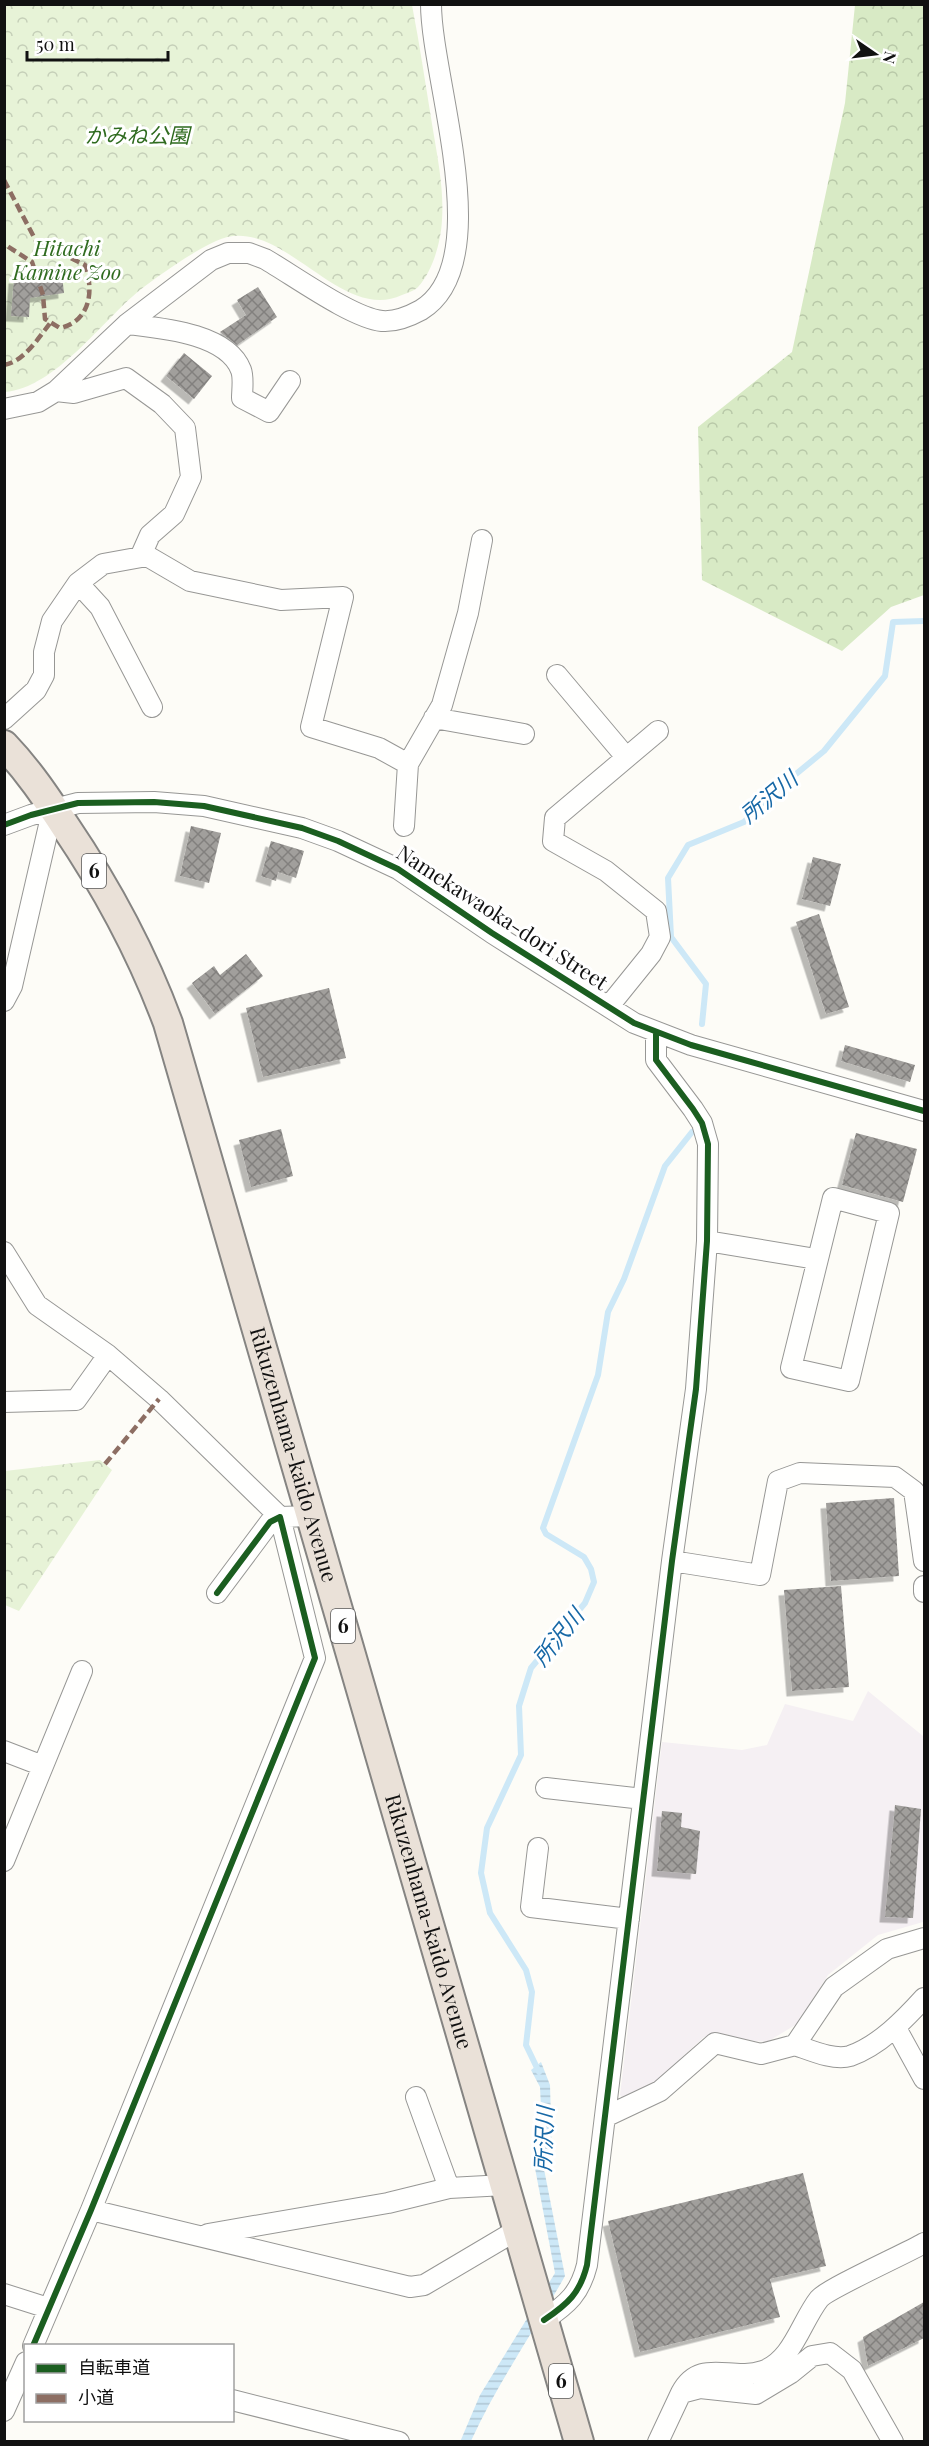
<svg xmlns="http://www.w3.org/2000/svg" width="929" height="2446" viewBox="0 0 929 2446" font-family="'Playfair Display','Noto Sans JP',serif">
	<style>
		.industrial { fill: #f5f0f3 }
		.forest { fill: url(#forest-crowns) }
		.park { fill: url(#park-crowns) }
		.water { fill: url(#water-rules) }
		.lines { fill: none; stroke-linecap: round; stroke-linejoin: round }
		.stream { stroke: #cde8f7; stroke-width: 6 }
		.building { fill: url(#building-cross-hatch); filter: url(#shadow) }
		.minor-casing { stroke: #979795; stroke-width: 22 }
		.highway-casing { stroke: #858482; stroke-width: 32 }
		.minor { stroke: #fffffe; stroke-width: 20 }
		.highway { stroke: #eae1d8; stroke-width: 28 }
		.quiet { stroke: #8d6e63; stroke-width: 4.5; stroke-dasharray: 9 4.5; stroke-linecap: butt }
		.cycleway-casing { stroke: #fff; stroke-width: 10 }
		.cycleway { stroke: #1b5e20; stroke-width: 6 }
		.labels { text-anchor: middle; stroke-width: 6; stroke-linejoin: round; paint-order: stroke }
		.shield { fill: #fff; stroke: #585858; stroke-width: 1.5 }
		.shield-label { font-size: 20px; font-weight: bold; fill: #111 }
		.park-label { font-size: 21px; font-style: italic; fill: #2f6b1f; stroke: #fff }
		.street-label { font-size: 21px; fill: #111; stroke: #fff }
		.water-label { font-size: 22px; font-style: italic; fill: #1768a6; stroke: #fff }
	</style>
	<defs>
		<pattern id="forest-crowns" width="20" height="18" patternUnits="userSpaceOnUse" patternTransform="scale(1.5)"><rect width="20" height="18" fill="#d8eac5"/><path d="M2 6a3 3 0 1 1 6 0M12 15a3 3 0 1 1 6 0" fill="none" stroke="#b8c8a8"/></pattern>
		<pattern id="park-crowns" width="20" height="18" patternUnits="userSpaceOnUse" patternTransform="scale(1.5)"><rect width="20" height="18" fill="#e7f3d7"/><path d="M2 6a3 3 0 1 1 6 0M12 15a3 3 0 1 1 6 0" fill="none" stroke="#c5cfb8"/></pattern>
		<pattern id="water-rules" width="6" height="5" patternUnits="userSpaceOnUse" patternTransform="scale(1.5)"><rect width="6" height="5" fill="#cde8f7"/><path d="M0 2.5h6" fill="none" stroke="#afc6d3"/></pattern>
		<pattern id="building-cross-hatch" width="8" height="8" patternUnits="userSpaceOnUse" patternTransform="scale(1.5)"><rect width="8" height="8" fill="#a19f9c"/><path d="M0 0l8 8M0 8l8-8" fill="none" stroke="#82807e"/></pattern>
		<filter id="shadow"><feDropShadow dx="-5.5" dy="5.5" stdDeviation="0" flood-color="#0004"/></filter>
	</defs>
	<rect width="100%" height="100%" fill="#fdfcf7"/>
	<path class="industrial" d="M868 1691 923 1736V1922L878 1935 828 1975 797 2024 767 2042 704 2037 653 2084 625 2102 620 2095 662 1742 742 1750 767 1745 785 1704 853 1721Z"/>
	<path class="forest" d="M855 5H924V595L891 607 842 651 702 580 698 427 792 352 845 103Z"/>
	<path class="park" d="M5 5H412C420 46 426 88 433 130 438 160 444 190 442 220 441 241 433 271 418 287 414 291 407 293 402 295 339 325 279 210 216 241 194 251 159 275 140 290 102 321 55 388 5 392Z
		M100 1460 112 1470 19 1611 5 1605V1471Z"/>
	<path class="water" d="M541 2062 550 2085 552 2156 544 2169 565 2276C534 2331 497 2384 471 2441L460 2442 480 2395 555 2273 534 2163 543 2150 540 2087 531 2070Z"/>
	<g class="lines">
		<path class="stream" d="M702 1024 706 984 671 937 668 878 688 845 744 822 768 797 824 751 885 676 893 622 924 621
			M539 2072 526 2045 532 1992 526 1970 490 1913 481 1873 487 1828 521 1755 519 1706 531 1668 585 1603 594 1582 591 1569 584 1557 546 1534 543 1528 598 1375 608 1312 624 1279 665 1166 692 1132"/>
	</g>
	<path class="building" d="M62 275 64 293 30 298 29 317 11 316 14 278 37 279Z
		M258 287 277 317 237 345 220 332 246 315 237 300Z
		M184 353 212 376 194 399 166 376Z
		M191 826 221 833 209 883 180 876Z
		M271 841 304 851 296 878 278 872 276 881 261 876Z
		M813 857 841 864 830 906 802 899Z
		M819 914 849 1007 826 1014 796 922Z
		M246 954 263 976 215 1014 192 983 214 966 220 975Z
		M329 988 346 1058 263 1077 246 1008Z
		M845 1045 915 1065 910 1082 841 1061Z
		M281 1129 293 1176 251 1187 239 1140Z
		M856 1133 917 1149 903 1202 842 1185Z
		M894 1498 899 1576 831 1581 826 1503Z
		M841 1586 849 1687 792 1691 784 1590Z
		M895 1805 921 1809 913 1918 885 1917Z
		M662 1811 682 1813 681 1827 700 1831 696 1874 657 1871Z
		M803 2173 826 2266 770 2279 780 2317 640 2352 608 2221Z
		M924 2302V2338L868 2366 863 2337Z"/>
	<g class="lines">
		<defs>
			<path id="minor" d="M127 324C160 328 227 333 241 370 244 378 242 390 242 398L269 412 290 381
				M56 391 74 393 126 378 162 404 185 428 191 477 174 514 150 535 142 553 190 581 281 600 343 597 311 727 379 748 408 764 404 826
				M4 409 38 402 56 391 127 324 211 260 228 253H249L265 259C293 275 352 318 382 321 394 322 410 316 421 310 498 263 431 79 431 4
				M78 583 100 607 152 707
				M557 675 626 757
				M434 718 524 734
				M4 719 36 690 44 675V652L52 621 78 583 103 564 147 556
				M408 764 442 705 468 613 482 540
				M4 825 31 815 78 803 154 802 204 806 302 828 338 841 398 869 492 933 634 1023 691 1045 924 1111
				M4 1001 12 986 53 808
				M609 1006 651 954 660 937 656 911 606 871 553 841 555 818 658 731
				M833 1198 889 1213 849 1381 791 1368Z
				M707 1241 816 1259
				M4 1252 37 1305 108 1355 159 1399 280 1517 311 1516
				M4 1402 76 1400 108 1355
				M672 1561 760 1575 778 1481 800 1473 895 1477 914 1491 924 1561
				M924 1586V1592
				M4 1751 43 1766
				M546 1788 643 1799
				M538 1848 531 1907 629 1919
				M4 1861 82 1671
				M896 2028 924 2079
				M795 2045C810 2050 834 2061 850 2056 879 2046 905 2019 924 1998
				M605 2117 660 2091 715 2043 761 2054 795 2045 834 1987 887 1949 924 1938
				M449 2188 505 2185
				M91 2210 410 2287 424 2285 517 2230
				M208 2234 388 2203 449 2188 416 2097
				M4 2294 48 2308
				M544 2320C568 2304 580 2293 587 2265L672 1561 696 1389 707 1241 708 1144 702 1123 693 1109 656 1060V1032
				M33 2346 91 2210 315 1658 280 1517 270 1522 217 1593
				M681 2393C700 2357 731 2382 763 2371 793 2360 801 2322 819 2299 827 2289 907 2253 924 2243
				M232 2400 399 2442
				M4 2411 26 2362
				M658 2442 681 2393 700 2388 756 2394 791 2373 812 2356 830 2353 852 2370 893 2442"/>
			<g id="highway">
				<path id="s1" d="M4 745C28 770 46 797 65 826 107 888 142 953 168 1023L579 2442"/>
			</g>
		</defs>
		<use href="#minor" class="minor-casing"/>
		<use href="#highway" class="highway-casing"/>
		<use href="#minor" class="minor"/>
		<use href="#highway" class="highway"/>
		<path class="quiet" d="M4 180 36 241 85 265C94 290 91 321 60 328L45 319 43 295 32 262 4 244
			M4 365C24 362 39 337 51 322
			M105 1464 159 1399"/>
		<defs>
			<path id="cycleway" d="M4 825 31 815 78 803 154 802 204 806 302 828 338 841 398 869 492 933 634 1023 691 1045 924 1111
				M544 2320C568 2304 580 2293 587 2265L672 1561 696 1389 707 1241 708 1144 702 1123 693 1109 656 1060V1032
				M33 2346 91 2210 315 1658 280 1517 270 1522 217 1593"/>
		</defs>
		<use href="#cycleway" class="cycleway-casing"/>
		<use href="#cycleway" class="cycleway"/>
	</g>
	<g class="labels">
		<g class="shield">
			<rect x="82" y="854" width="24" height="34" rx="4.5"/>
			<rect x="331" y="1609" width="24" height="34" rx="4.5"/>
			<rect x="549" y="2364" width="24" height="34" rx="4.5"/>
		</g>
		<g class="shield-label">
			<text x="94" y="878">6</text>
			<text x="343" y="1633">6</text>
			<text x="561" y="2388">6</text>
		</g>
		<g class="park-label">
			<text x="137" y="143">かみね公園</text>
			<text x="67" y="256">Hitachi<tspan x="67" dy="24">Kamine Zoo</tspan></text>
		</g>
		<g class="street-label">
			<text transform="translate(502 918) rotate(33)" y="7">Namekawaoka-dori Street</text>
			<text dy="7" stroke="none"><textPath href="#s1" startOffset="774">Rikuzenhama-kaido Avenue</textPath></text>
			<text dy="7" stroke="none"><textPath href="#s1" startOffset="1260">Rikuzenhama-kaido Avenue</textPath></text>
		</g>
		<g class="water-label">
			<text transform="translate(769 797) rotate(-40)" y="8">所沢川</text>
			<text transform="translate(558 1637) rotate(-51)" y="8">所沢川</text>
			<text transform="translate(544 2139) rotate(-88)" y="8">所沢川</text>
		</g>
	</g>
	<rect width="929" height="2446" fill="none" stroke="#111111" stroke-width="12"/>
	<rect x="24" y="2344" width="210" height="78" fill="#ffffff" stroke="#a0a0a0" stroke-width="1.5"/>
	<rect x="36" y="2364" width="30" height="9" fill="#1b5e20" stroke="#a0a0a0" stroke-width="1.5"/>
	<text x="78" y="2374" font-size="18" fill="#111111">自転車道</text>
	<rect x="36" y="2394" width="30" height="9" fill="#8d6e63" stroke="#a0a0a0" stroke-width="1.5"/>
	<text x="78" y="2404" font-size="18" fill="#111111">小道</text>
	<g transform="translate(875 54) rotate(104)" stroke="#ffffff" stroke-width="4.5" paint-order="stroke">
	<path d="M0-4.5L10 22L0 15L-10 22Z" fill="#111111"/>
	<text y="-9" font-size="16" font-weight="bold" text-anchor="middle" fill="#111111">N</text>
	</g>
	<path d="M27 51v9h141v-9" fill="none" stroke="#111111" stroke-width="3"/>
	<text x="36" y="51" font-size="18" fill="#111111" stroke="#ffffff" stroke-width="4.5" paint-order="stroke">50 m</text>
</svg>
